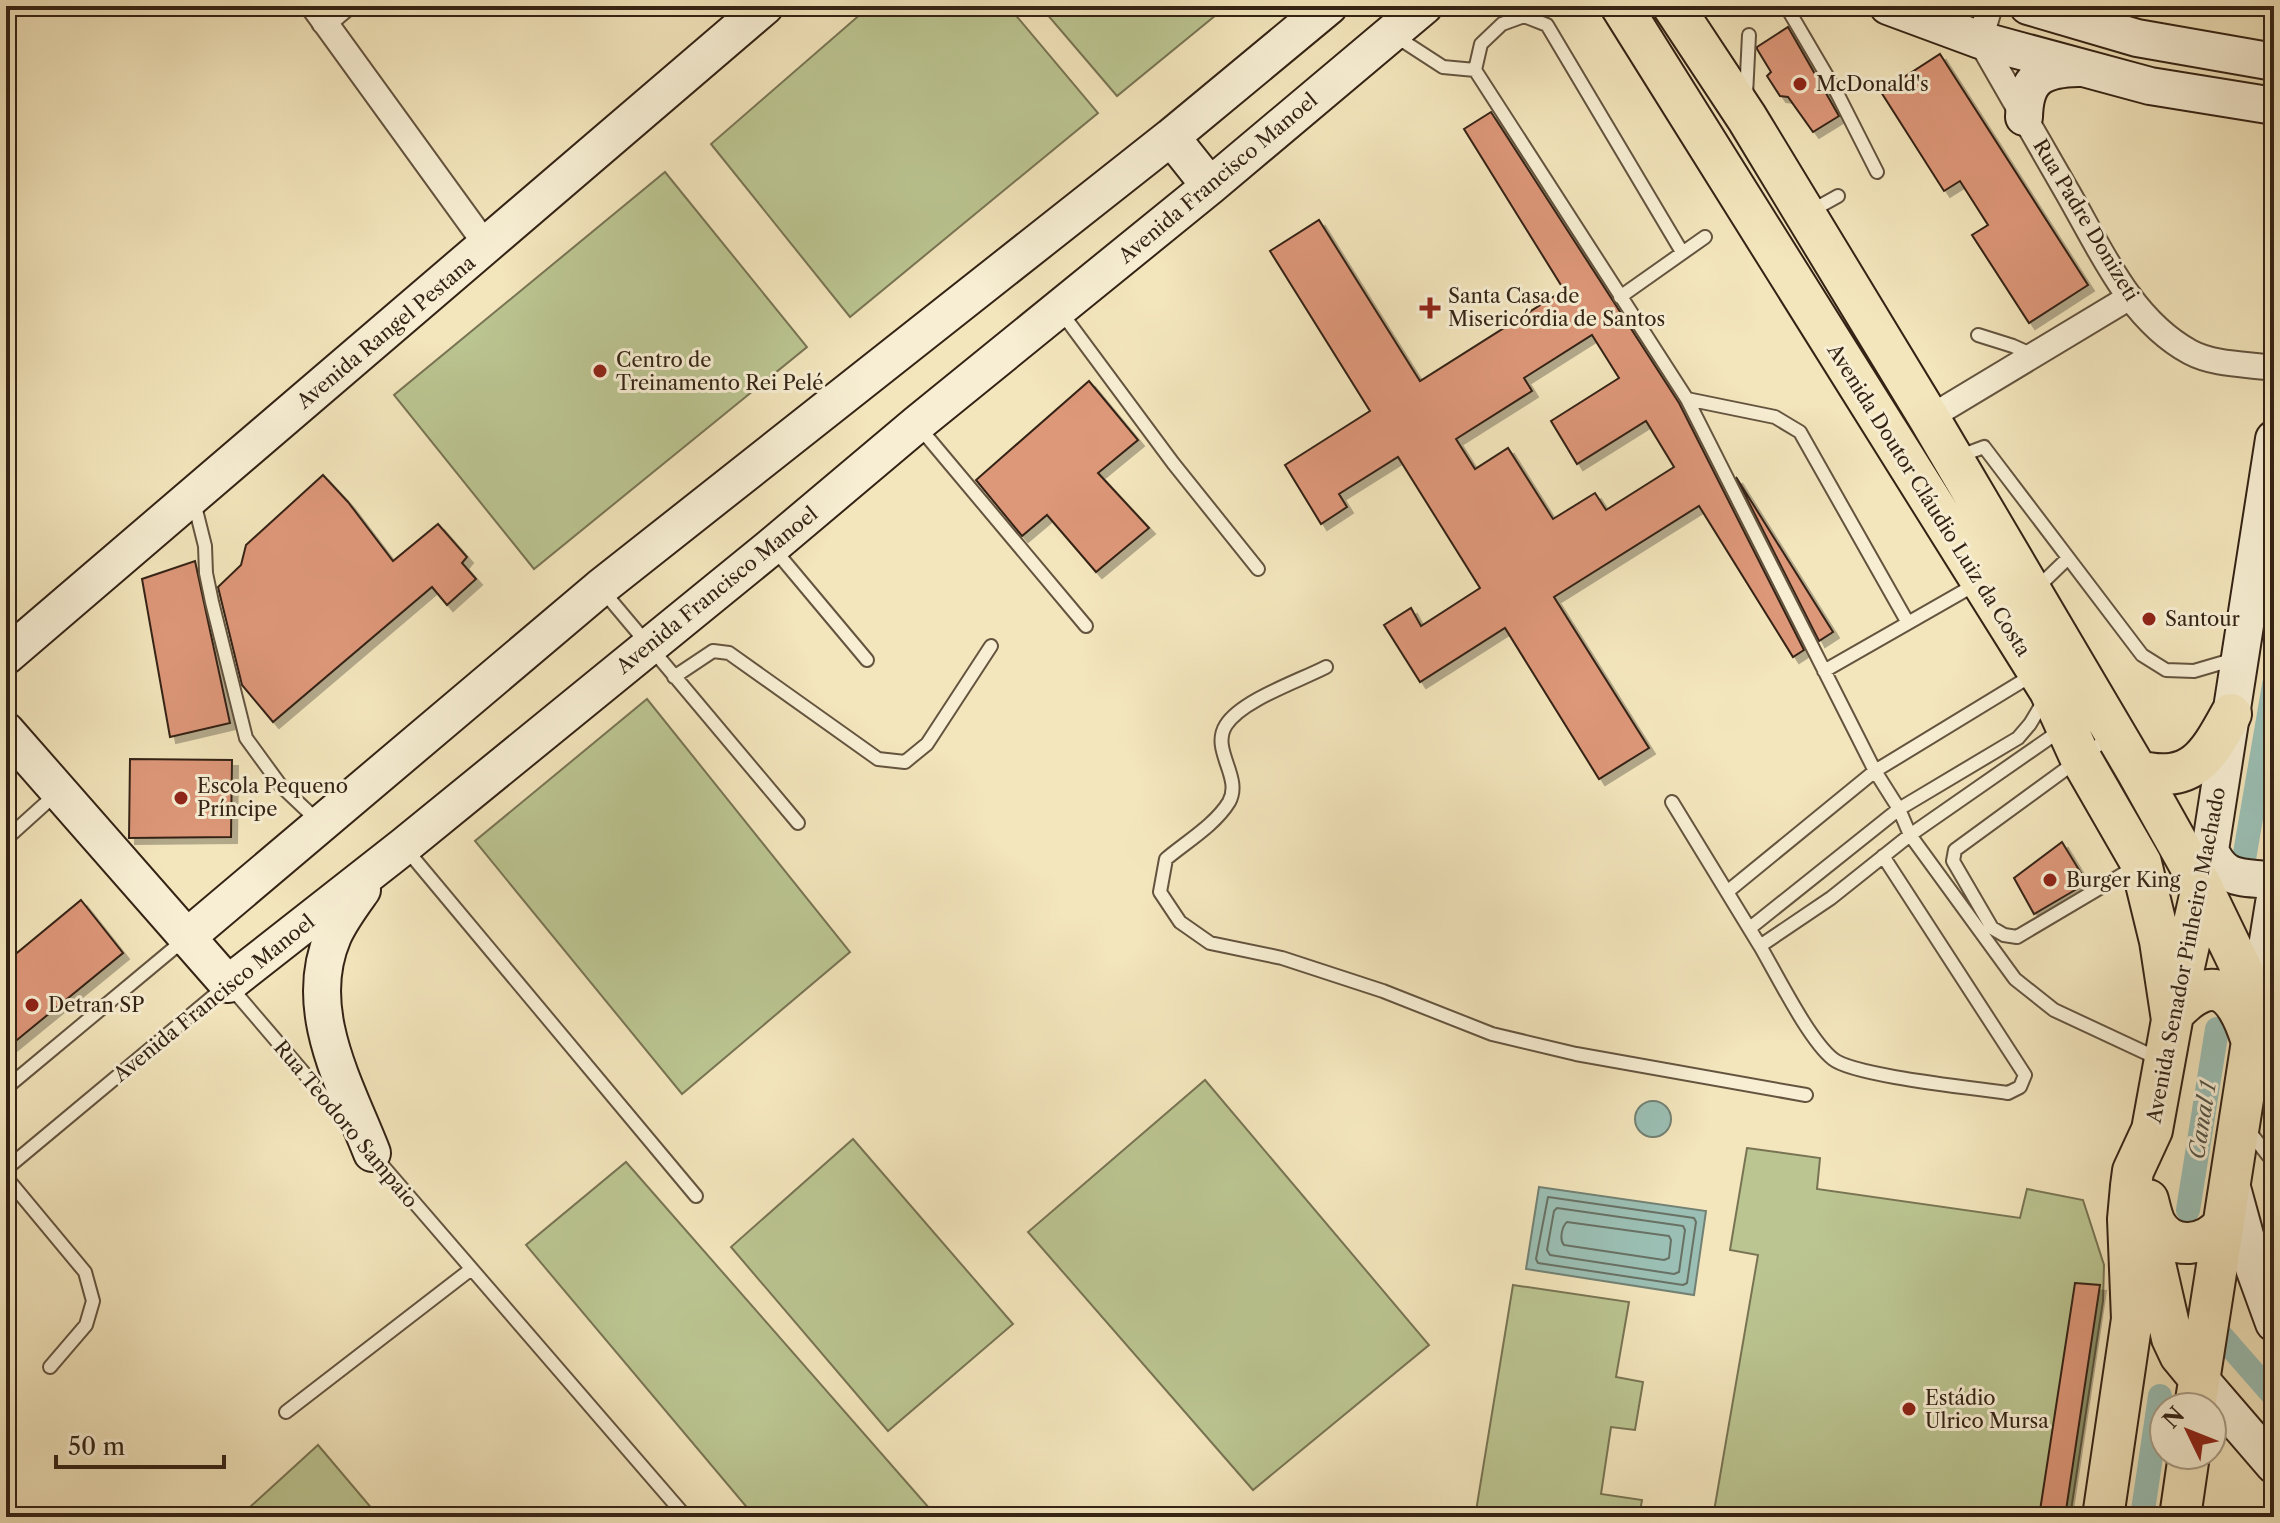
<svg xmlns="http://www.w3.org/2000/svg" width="2280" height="1523" viewBox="0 0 2280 1523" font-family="'Libre Caslon Text',serif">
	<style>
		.green { fill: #bbc591; stroke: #787453; stroke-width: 2 }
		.water { fill: #9bbfb4; stroke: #728174; stroke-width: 2 }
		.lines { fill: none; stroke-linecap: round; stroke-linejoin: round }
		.shore { stroke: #687164; stroke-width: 2 }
		.canal { stroke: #9bbfb4; stroke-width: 24 }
		.building { fill: #dd9779; stroke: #342315; stroke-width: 2; fill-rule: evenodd; filter: url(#shadow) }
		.lane-casing { stroke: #64543f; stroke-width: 16 }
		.street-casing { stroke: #64543f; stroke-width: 28 }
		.secondary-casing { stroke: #342315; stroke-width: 40 }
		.primary-casing { stroke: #342315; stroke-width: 44 }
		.lane { stroke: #f7eed3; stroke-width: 12 }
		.street { stroke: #f7eed3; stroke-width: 24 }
		.secondary { stroke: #f7eed3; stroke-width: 36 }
		.primary { stroke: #f3e5bc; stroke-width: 40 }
		.poi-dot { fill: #8f2418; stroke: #f7eed3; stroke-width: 3 }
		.labels { text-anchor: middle; stroke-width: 6; stroke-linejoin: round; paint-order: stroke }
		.poi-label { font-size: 20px; fill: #342315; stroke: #f7eed3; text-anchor: start }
		.street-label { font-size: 20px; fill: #342315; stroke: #f7eed3 }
		.water-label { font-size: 22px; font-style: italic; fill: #535245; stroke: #f7eed3 }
	</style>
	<defs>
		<filter id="shadow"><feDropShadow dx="6" dy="6" stdDeviation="0" flood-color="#0004"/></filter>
	</defs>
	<rect width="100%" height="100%" fill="#f3e5bc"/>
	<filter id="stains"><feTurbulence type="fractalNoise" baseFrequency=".0025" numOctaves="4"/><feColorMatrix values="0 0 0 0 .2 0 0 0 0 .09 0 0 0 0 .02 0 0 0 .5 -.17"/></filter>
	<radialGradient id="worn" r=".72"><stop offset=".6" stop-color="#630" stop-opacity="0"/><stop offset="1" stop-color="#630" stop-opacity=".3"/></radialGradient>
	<path class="green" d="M870 6H1008L1098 113 850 317 711 144Z
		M1040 6H1227L1117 96Z
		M665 172 807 347 534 569 394 395Z
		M647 699 850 952 682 1094 475 841Z
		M1205 1080 1429 1345 1253 1490 1028 1232Z
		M853 1139 1013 1324 888 1431 731 1247Z
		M1747 1148 1820 1158 1817 1189 2020 1218 2027 1189 2083 1200 2104 1265 2103 1301 2070 1517H1713L1758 1255 1730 1250Z
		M626 1162 937 1517H755L526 1245Z
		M1513 1285 1629 1302 1616 1377 1643 1382 1635 1430 1611 1427 1601 1494 1642 1500 1639 1517H1475Z
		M318 1445 379 1517H239Z"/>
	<path class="water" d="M1635 1119a18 18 0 1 1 36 0a18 18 0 1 1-36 0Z
		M1539 1187 1706 1211 1694 1295 1526 1269Z"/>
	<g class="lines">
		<path class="shore" d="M1548 1197 1694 1218 1696 1222 1687 1283 1683 1285 1538 1263 1536 1259Z
			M1557 1208 1683 1226 1685 1230 1679 1272 1674 1274 1550 1255 1547 1250 1554 1211Z
			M1567 1222 1669 1236 1671 1240 1669 1258 1664 1260 1564 1245C1559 1240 1562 1226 1567 1222Z"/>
		<path class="canal" d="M2244 859 2274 685
			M2188 1210 2217 1029
			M2217 1331 2274 1396
			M2142 1517 2160 1396"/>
	</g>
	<path class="building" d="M1788 27 1839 116 1813 132 1788 97 1780 96 1767 76 1771 72 1757 49V47Z
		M1940 54 2088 285 2029 323 1972 235 1988 225 1960 181 1944 191 1881 92Z
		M1491 112 1679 403 1804 650 1793 657 1699 506 1554 597 1649 748 1599 779 1505 628 1420 682 1384 625 1411 608 1421 626 1480 588 1398 457 1339 494 1347 507 1321 524 1285 465 1370 411 1270 251 1319 220 1420 381 1564 290 1464 129ZM1592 335 1619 378 1551 421 1577 464 1646 421 1674 467 1606 510 1595 493 1553 519 1508 448 1475 469 1456 439 1532 391 1524 378Z
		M1089 381 1138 440 1098 473 1149 528 1096 572 1047 515 1022 536 976 480Z
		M323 475 348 502 393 561 438 524 467 557 462 563 476 579 447 605 432 587 273 722 242 685 218 587 241 565 246 545Z
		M1736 477 1833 632 1819 641Z
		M195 561 230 723 170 737 142 579Z
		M130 759 232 760 231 837 129 838Z
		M2062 842 2087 883 2034 914 2014 878Z
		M81 900 123 953 6 1049V962Z
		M2075 1283 2100 1285 2065 1517H2039Z"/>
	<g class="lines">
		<defs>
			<path id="lane" d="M1786 6 1837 93 1877 172
				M1397 34 1406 43 1443 67 1475 70
				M1746 95 1749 35
				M1811 211 1838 196
				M1682 252 1547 25 1524 16 1502 24 1481 44 1475 70 1687 399 1875 771 1899 809 1910 835 2015 979 2054 1010 2159 1059
				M1620 297 1705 237
				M1061 312 1173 463 1258 569
				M1978 335 2013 346 2033 355
				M1687 399 1775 417 1800 432 1908 623
				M919 427 1086 626
				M1960 456 1984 447 2142 655 2166 670 2194 671 2235 659
				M194 502 205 546 206 573 212 602 246 738 281 786 319 822
				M774 549 867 660
				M2036 589 2068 558
				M603 591 798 823
				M1326 667C1299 681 1242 700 1226 725 1210 750 1243 777 1229 802 1215 825 1186 842 1166 859L1160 892 1180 922 1210 943 1282 958 1383 991 1492 1034 1576 1054 1806 1095
				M1824 671 1978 583
				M674 677 713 651 729 653 878 759 905 762 927 744 991 646
				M2111 736 1955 850 1953 861 1992 928 2004 935 2017 937 2135 867
				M1672 802 1727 892 1875 771 2034 674
				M6 839 57 793
				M406 849 696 1196
				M1727 892 1760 946 1831 898 1910 835 2061 730
				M1750 928 1899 809 2018 738 2030 724 2045 699
				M1760 946C1777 975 1809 1040 1833 1059 1854 1076 1975 1088 2008 1093L2020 1087 2025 1075 1883 856
				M2258 1068 2274 1092
				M6 1088 185 939
				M2249 1131 2274 1163
				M375 1157 686 1517
				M6 1169 228 984 345 1121
				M6 1177 85 1272 93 1301 86 1325 50 1367
				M286 1412 470 1270"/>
			<path id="street" d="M313 6 487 246
				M1990 6 1980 40C2008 89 2037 139 2065 188 2099 246 2129 319 2190 352 2214 365 2247 364 2274 368
				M324 22 343 6
				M1929 418 2130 297"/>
			<path id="secondary" d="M1888 6 1980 40 2150 86 2274 106
				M2028 6 2137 38 2274 62
				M2024 117C2025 78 2041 69 2078 68
				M1171 137 1210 186
				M6 656 765 6
				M6 731 228 984 404 846 771 547 917 424 1210 186 1424 6
				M2210 850C2224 883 2244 876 2274 881
				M2202 887 2210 850 2274 439
				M362 890C352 904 340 920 333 936 301 1010 346 1086 372 1153
				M186 938 600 588 1171 137 1329 6
				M2258 1003 2274 903
				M2231 1184 2254 1268 2274 1323
				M2199 1378 2274 1465"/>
			<path id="primary" d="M1621 6 2050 691 2080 757 2141 863 2160 941 2172 1020
				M1673 6 1747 118 1929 418 2137 771 2202 887 2258 1003 2195 1407
				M2137 771C2192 784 2207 758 2231 714
				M2174 1013C2214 970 2236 992 2251 1039
				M2148 1200C2150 1208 2152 1218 2156 1225 2172 1252 2206 1246 2223 1225
				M2150 1242 2172 1338 2180 1355 2199 1378
				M2103 1517 2132 1319 2128 1219 2131 1186 2133 1171 2152 1130 2172 1020 2202 887
				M2180 1517 2189 1455"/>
		</defs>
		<use href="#lane" class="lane-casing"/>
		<use href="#street" class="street-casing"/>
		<use href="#secondary" class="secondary-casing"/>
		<use href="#primary" class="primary-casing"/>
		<use href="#lane" class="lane"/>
		<use href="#street" class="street"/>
		<use href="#secondary" class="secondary"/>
		<use href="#primary" class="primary"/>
	</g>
	<g class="poi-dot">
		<circle cx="1800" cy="84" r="8"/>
		<path d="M1426 296h8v8h8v8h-8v8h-8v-8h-8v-8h8z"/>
		<circle cx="600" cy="371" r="8"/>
		<circle cx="2149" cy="619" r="8"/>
		<circle cx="181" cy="798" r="8"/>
		<circle cx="2050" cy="880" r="8"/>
		<circle cx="32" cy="1005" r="8"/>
		<circle cx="1909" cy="1409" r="8"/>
	</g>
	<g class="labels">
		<g class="poi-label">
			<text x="1816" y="91">McDonald's</text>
			<text x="1448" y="303">Santa Casa de<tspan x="1448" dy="23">Misericórdia de Santos</tspan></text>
			<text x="616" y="367">Centro de<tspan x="616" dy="23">Treinamento Rei Pelé</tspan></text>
			<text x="2165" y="626">Santour</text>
			<text x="197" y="793">Escola Pequeno<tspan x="197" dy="23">Príncipe</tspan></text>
			<text x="2066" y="887">Burger King</text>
			<text x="48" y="1012">Detran SP</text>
			<text x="1925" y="1405">Estádio<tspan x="1925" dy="23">Ulrico Mursa</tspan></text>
		</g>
		<g class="street-label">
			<text transform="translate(1218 178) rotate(-40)" y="7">Avenida Francisco Manoel</text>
			<text transform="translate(2086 220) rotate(59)" y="7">Rua Padre Donizeti</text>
			<text transform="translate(386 332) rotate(-40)" y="7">Avenida Rangel Pestana</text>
			<text transform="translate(1929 500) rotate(58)" y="7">Avenida Doutor Cláudio Luiz da Costa</text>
			<text transform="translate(717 590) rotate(-39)" y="7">Avenida Francisco Manoel</text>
			<text transform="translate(2186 955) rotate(-79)" y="7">Avenida Senador Pinheiro Machado</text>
			<text transform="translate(214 998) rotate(-39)" y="7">Avenida Francisco Manoel</text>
			<text transform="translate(346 1124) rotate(50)" y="7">Rua Teodoro Sampaio</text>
		</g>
		<g class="water-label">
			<text transform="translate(2202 1120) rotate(-81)" y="8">Canal 1</text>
		</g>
	</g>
	<rect width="2280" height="1523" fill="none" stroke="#f3e5bc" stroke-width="32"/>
	<rect x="8" y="8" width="2264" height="1507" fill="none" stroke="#342315" stroke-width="4"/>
	<rect x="16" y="16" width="2248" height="1491" fill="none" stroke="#342315" stroke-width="2"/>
	<g transform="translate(2188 1431) rotate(313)"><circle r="38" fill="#f7eed3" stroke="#a99d87" stroke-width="2"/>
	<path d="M0-6L14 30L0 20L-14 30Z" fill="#8f2418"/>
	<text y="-12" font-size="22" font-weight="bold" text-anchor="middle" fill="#342315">N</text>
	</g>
	<path d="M56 1455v12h168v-12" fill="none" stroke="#342315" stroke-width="4"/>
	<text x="68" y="1455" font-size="24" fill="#342315" stroke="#f7eed3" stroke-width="6" paint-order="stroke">50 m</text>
	<rect width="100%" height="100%" filter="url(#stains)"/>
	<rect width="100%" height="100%" fill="url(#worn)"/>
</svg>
